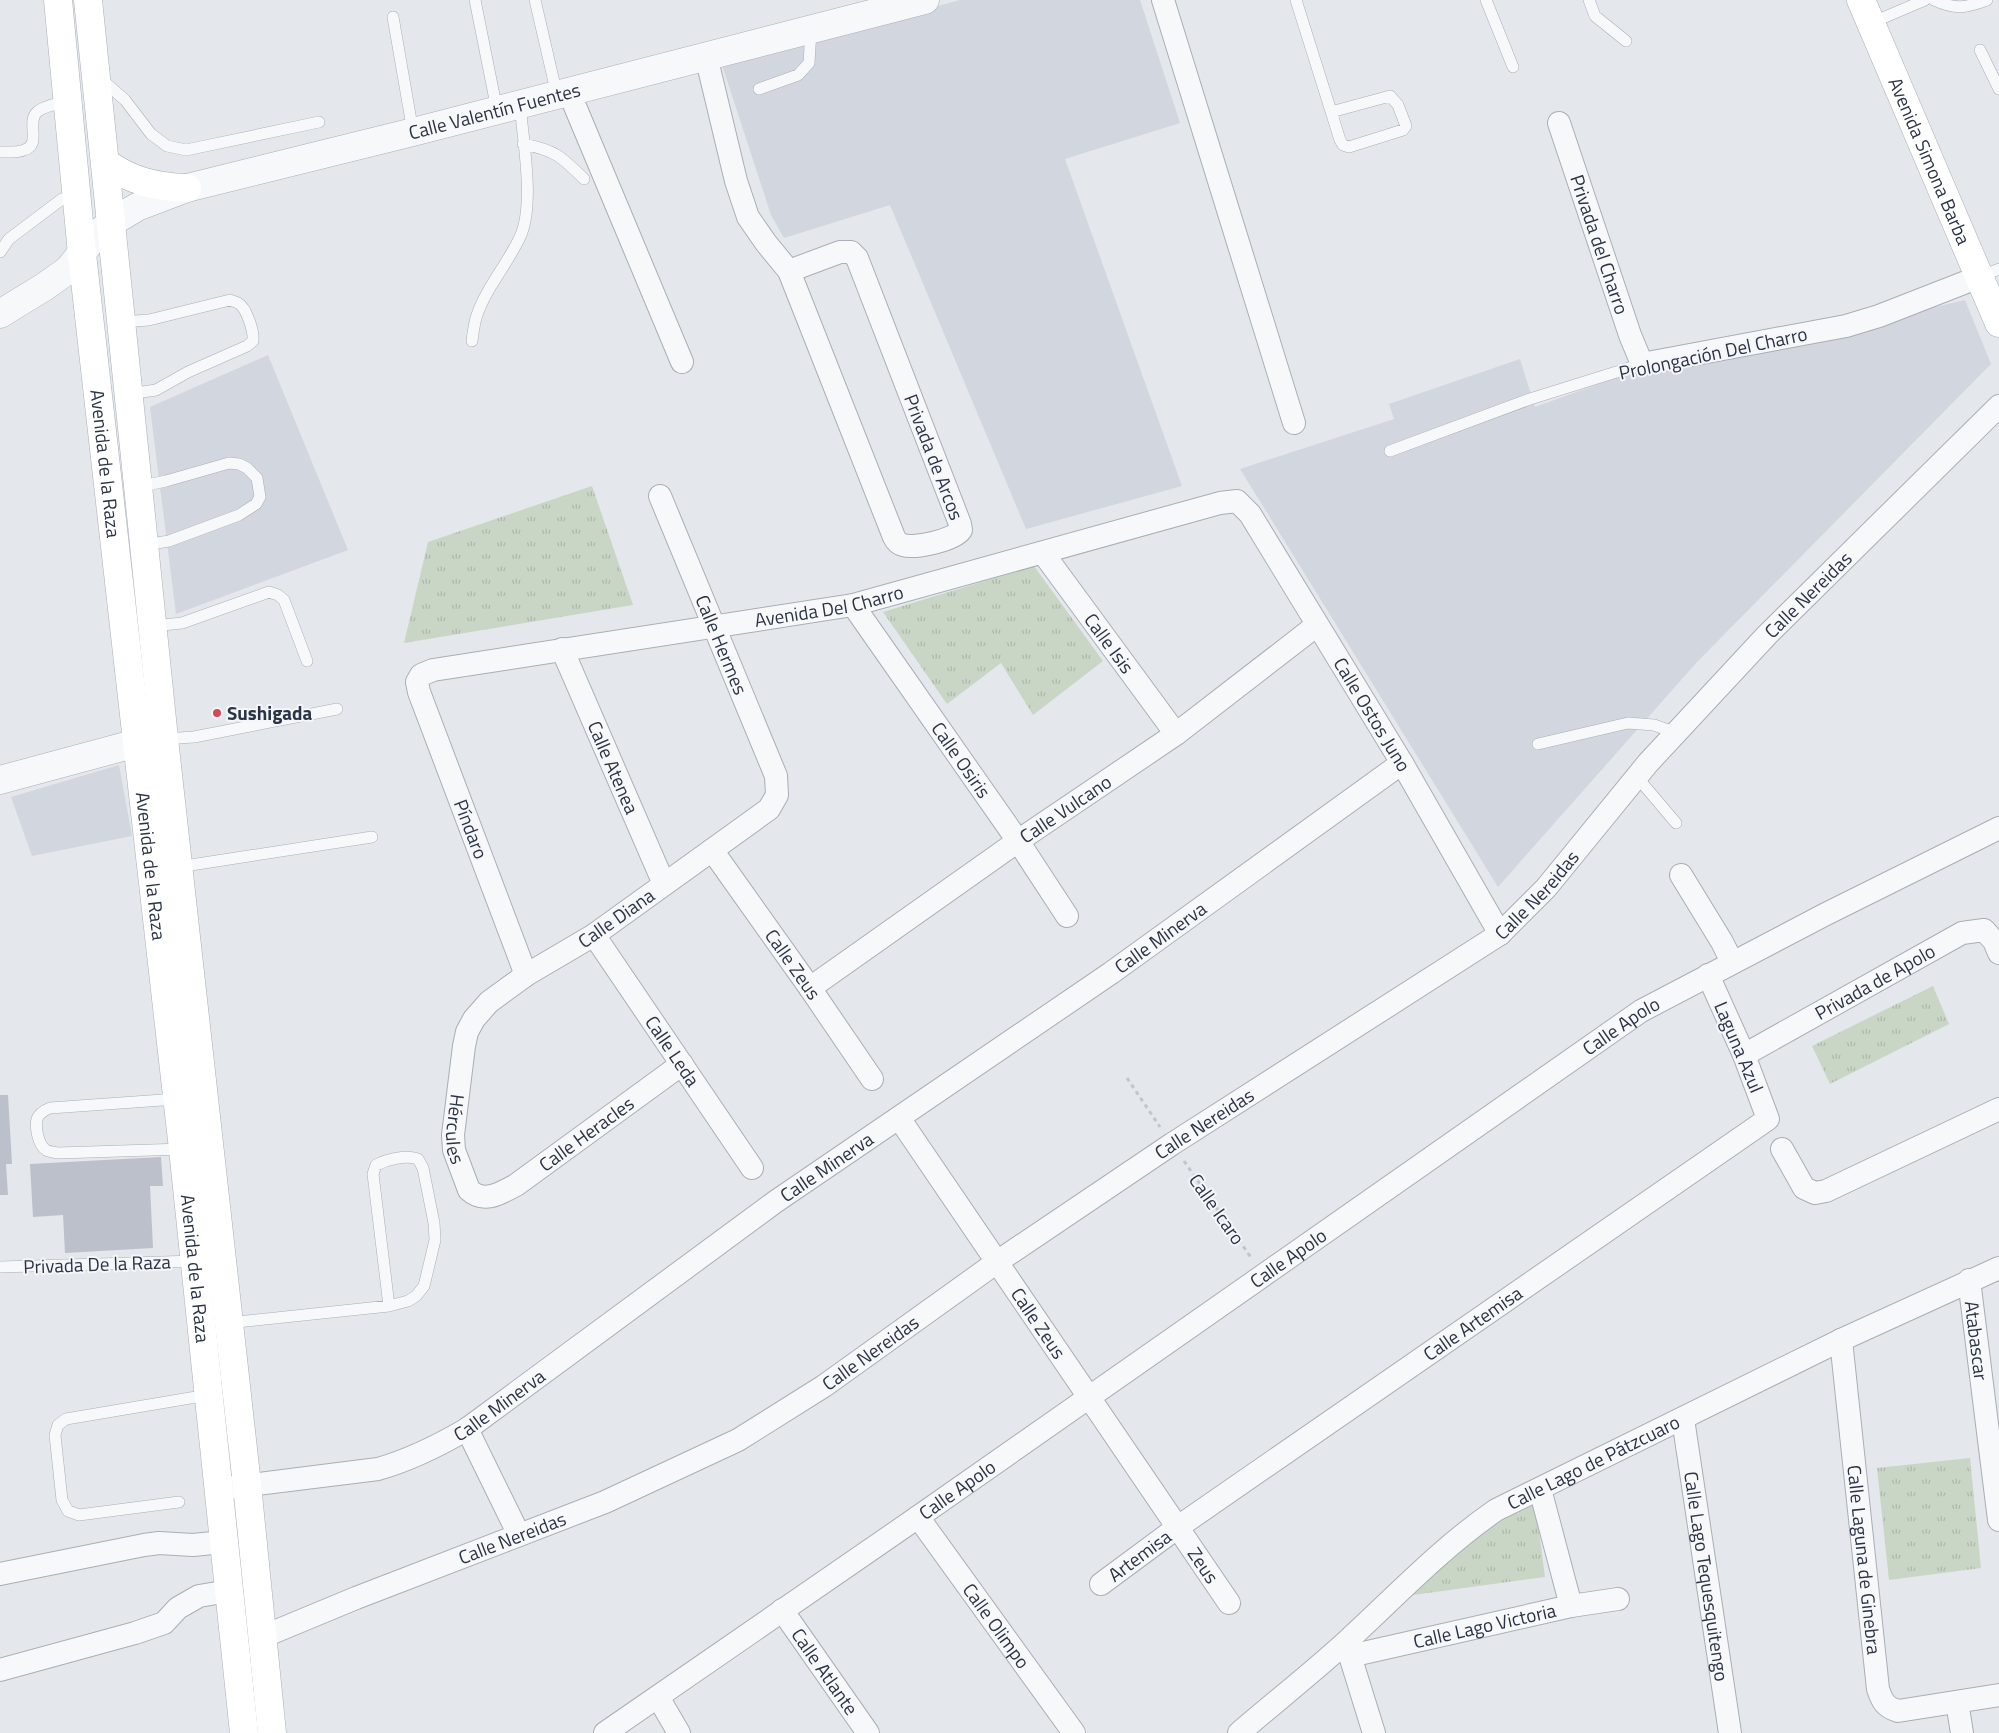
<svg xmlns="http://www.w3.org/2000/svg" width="1999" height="1733" viewBox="0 0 1999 1733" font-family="'Titillium Web',sans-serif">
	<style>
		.built { fill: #d2d6de }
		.park { fill: url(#park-tufts) }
		.building { fill: #bbc0ca }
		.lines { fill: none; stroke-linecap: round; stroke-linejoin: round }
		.service-casing { stroke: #a9aeb7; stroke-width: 12 }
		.minor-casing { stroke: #a9aeb7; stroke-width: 24 }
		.tertiary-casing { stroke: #a9aeb7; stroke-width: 29 }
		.secondary-casing { stroke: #a9aeb7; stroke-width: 29 }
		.path { stroke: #c2c5cb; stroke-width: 3; stroke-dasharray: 4 4; stroke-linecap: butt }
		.service { stroke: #f7f8fa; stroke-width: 11 }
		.minor { stroke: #f7f8fa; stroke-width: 22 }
		.tertiary { stroke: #f7f8fa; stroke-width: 28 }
		.secondary { stroke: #fff; stroke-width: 28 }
		.poi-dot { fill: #d1495b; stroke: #f4f6f9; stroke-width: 2 }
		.labels { text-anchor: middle; stroke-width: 4; stroke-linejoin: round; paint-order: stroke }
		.street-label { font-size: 19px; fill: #2b3445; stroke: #f4f6f9 }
		.poi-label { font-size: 19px; font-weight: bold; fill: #2b3445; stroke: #f4f6f9; text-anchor: start }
	</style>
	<defs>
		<pattern id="park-tufts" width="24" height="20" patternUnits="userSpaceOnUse" patternTransform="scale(1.25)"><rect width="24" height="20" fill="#c9d6c5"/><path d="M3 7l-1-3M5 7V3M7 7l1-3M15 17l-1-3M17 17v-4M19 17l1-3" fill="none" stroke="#adb8ab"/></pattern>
	</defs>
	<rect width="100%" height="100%" fill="#e4e7ec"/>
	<path class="built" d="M960 0H1140L1180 123 1065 159 1182 486 1026 529 890 205 784 238 771 215 722 65Z
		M1965 300 1991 364 1697 662 1498 887 1240 469 1394 419 1389 404 1520 359 1535 407 1670 358 1787 342Z
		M268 355 348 550 176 614 150 407Z
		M119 765 132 836 32 856 11 797Z"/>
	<path class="park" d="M592 486 633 605 404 643 428 542Z
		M1034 566 1103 661 1033 715 1001 663 947 704 883 612Z
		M1933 986 1949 1024 1830 1084 1812 1046Z
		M1970 1458 1981 1568 1889 1580 1877 1468Z
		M1535 1500 1545 1577 1406 1596 1487 1523Z"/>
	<path class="building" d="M0 1095H8L12 1164H6L8 1195H0Z
		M161 1157 163 1186H150L153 1248 65 1253 63 1215 33 1217 30 1164Z"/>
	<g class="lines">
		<defs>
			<path id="service" d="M475 0 497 110
				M535 0 557 95
				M1296 0 1340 140 1343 145 1349 147 1403 130 1406 126 1398 105 1390 96 1331 112
				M1486 0 1513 67
				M1589 0 1595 16 1626 41
				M1934 0C1956 10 1965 8 1987 0
				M393 17 413 132
				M1871 23 1925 0
				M1980 50 1999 89
				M100 78 125 100 151 134 167 146 186 150 319 122
				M759 89 798 75 809 63 811 30
				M523 144C555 150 562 157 584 179
				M0 152C7 152 17 153 24 150 42 145 26 122 37 112 45 105 58 104 68 102
				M0 252 9 239 62 199 77 197
				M1979 277 1999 269
				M121 322 149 320 230 300C231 301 237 302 238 303 247 308 254 332 253 341L247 346 188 372 156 390 129 394
				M472 341C473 333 474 325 476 318 485 289 507 265 520 237 535 205 523 141 520 104
				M1390 451 1530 399 1642 364
				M138 487 166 481 229 463 239 464 247 468 257 478 260 497 256 504 239 515 169 541 145 545
				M153 626 182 623 269 592 278 595 284 600 307 661
				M164 739 194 737 337 709
				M1538 744 1628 723 1654 725 1676 733
				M1637 777 1676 823
				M178 867 372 837
				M177 1099 50 1108C45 1110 39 1113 37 1119 35 1127 38 1145 46 1150 49 1152 54 1152 58 1153L183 1149
				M0 1267 195 1261
				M228 1323 389 1306 408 1301 416 1296 424 1286 435 1240 434 1223 423 1168 418 1159C405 1155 388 1159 376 1165L373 1174 389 1306
				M179 1502 79 1515 68 1511 62 1500 55 1435 58 1425 66 1419 208 1395"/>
			<g id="minor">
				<path d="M1163 0 1294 423"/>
				<path d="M706 56 736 181 748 217 766 243 789 271 894 537C896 541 898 544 903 545 915 549 954 540 961 530L960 524 857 258 851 252H840L789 271"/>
				<path d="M569 92 682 362"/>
				<path id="s1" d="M1559 123 1630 335 1642 364 1846 326 1879 316 1979 277"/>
				<path id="s2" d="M660 496 776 776 777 795 769 809 594 935 526 975 489 1002 474 1019 467 1032 464 1046 453 1135 454 1150 469 1190C484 1204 501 1193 516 1185L682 1064"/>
				<path id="s3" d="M1043 553 1176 734"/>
				<path id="s4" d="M853 605 1018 841 1067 916"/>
				<path id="s5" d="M562 649 664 884"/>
				<path id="s6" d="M712 850 810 988 872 1079"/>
				<path d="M1681 875 1722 942 1732 962"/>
				<path id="s7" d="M594 935 752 1168"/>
				<path id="s8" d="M526 975 419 692 417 682 421 675 433 670 853 605 1220 503 1237 501 1250 514 1402 763 1500 934"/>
				<path id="s9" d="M810 988 1018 841 1176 734 1317 625"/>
				<path id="s10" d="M1744 1055 1962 933 1984 930 1994 941 1999 953"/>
				<path id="s11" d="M899 1118 1229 1603"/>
				<path d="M1782 1149 1804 1188 1815 1193 1826 1191 1999 1109"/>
				<path id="s12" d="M1969 1280 1999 1520"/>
				<path id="s13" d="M1841 1340 1878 1689C1882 1701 1885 1707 1898 1711L1999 1695"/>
				<path id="s14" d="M1683 1419 1730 1733"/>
				<path d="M467 1429 519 1535"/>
				<path id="s15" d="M218 1489 378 1469C410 1460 438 1446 467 1429L775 1202 1111 973 1402 763"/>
				<path d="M1540 1489 1571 1606"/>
				<path id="s16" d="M918 1517 1074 1733"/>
				<path d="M0 1574 144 1545 159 1543 193 1545 223 1542"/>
				<path id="s17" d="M1101 1584 1178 1527 1768 1119 1744 1055 1708 975"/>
				<path id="s18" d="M782 1610 868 1733"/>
				<path id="s19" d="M262 1637 356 1598 605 1502 738 1440 824 1386 997 1262 1172 1144 1500 934 1546 888 1648 763 1767 635 1999 406"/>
				<path d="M1346 1643 1374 1733"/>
				<path id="s20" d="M1350 1656 1571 1606 1618 1599"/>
				<path d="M0 1670 135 1633 164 1623 178 1608 199 1596 229 1591"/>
				<path d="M658 1697 679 1733"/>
				<path d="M1957 1702 1962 1733"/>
				<path id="s21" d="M605 1733 918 1517 1641 1011 1826 914 1999 828"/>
				<path id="s22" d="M1239 1733C1275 1702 1312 1673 1347 1641 1396 1596 1441 1548 1496 1510L1841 1340 1999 1268"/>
			</g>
			<g id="tertiary">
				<path id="s23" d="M0 314 44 287 68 270 96 235 112 222 137 207 187 188 413 132 925 0"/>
				<path d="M0 780 137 743 161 740"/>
			</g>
			<g id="secondary">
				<path id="s24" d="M58 0 82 254 183 1149 244 1733"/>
				<path d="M88 0 164 739 247 1485 272 1733"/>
				<path id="s25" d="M1861 0 1999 323"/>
				<path d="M106 163C131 181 156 187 187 188"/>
			</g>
		</defs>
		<use href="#service" class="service-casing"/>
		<use href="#minor" class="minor-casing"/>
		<use href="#tertiary" class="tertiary-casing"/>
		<use href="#secondary" class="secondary-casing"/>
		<path class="path" d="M1127 1078 1160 1127
			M1184 1161 1252 1259"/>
		<use href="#service" class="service"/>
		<use href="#minor" class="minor"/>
		<use href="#tertiary" class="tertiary"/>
		<use href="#secondary" class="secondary"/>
	</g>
	<circle class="poi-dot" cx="217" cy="713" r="5"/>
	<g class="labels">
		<g class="street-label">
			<text dy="7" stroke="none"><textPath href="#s23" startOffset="546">Calle Valentín Fuentes</textPath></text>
			<text dy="7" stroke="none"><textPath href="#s25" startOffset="175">Avenida Simona Barba</textPath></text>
			<text dy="7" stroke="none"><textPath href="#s1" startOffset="128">Privada del Charro</textPath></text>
			<text transform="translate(1713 353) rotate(-12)" y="7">Prolongación Del Charro</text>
			<text transform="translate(934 457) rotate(69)" y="7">Privada de Arcos</text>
			<text dy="7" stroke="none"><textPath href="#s24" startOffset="466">Avenida de la Raza</textPath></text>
			<text dy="7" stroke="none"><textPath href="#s19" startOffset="1889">Calle Nereidas</textPath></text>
			<text dy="7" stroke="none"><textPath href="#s8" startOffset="735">Avenida Del Charro</textPath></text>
			<text dy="7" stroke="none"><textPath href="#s3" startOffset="112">Calle Isis</textPath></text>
			<text dy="7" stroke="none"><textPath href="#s2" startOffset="161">Calle Hermes</textPath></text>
			<text dy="7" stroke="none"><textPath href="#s8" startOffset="1410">Calle Ostos Juno</textPath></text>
			<text dy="7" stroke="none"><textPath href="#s4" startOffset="189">Calle Osiris</textPath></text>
			<text dy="7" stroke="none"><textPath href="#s5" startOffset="129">Calle Atenea</textPath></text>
			<text dy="7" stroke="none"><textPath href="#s9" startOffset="312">Calle Vulcano</textPath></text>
			<text transform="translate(471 829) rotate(69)" y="7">Píndaro</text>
			<text dy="7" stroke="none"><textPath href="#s24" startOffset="871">Avenida de la Raza</textPath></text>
			<text dy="7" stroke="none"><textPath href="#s19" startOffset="1484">Calle Nereidas</textPath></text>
			<text transform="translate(616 918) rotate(-35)" y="7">Calle Diana</text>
			<text dy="7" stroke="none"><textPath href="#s15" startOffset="1109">Calle Minerva</textPath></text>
			<text dy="7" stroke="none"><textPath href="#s6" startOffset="140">Calle Zeus</textPath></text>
			<text dy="7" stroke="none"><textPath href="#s10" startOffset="150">Privada de Apolo</textPath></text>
			<text dy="7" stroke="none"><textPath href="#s21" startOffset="1238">Calle Apolo</textPath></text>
			<text transform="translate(1739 1047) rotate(67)" y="7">Laguna Azul</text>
			<text dy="7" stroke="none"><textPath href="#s7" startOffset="140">Calle Leda</textPath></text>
			<text dy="7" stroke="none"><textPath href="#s19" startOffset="1079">Calle Nereidas</textPath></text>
			<text dy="7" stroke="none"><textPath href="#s2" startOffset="814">Hércules</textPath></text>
			<text dy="7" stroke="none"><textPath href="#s2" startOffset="1016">Calle Heracles</textPath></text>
			<text dy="7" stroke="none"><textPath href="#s15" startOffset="704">Calle Minerva</textPath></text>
			<text transform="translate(1217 1209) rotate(55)" y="7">Calle Icaro</text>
			<text dy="7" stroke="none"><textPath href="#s21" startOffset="832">Calle Apolo</textPath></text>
			<text transform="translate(97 1264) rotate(-2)" y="7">Privada De la Raza</text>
			<text dy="7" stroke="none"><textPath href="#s24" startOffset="1276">Avenida de la Raza</textPath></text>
			<text dy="7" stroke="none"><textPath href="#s11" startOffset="248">Calle Zeus</textPath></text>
			<text dy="7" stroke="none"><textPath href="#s17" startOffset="454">Calle Artemisa</textPath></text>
			<text dy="7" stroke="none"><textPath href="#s12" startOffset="61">Atabascar</textPath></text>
			<text dy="7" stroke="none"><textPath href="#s19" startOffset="674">Calle Nereidas</textPath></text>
			<text dy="7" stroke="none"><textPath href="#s15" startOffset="299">Calle Minerva</textPath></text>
			<text dy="7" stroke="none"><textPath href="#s22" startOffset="449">Calle Lago de Pátzcuaro</textPath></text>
			<text dy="7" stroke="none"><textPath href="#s21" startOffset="428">Calle Apolo</textPath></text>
			<text dy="7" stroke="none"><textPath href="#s19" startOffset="269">Calle Nereidas</textPath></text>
			<text dy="7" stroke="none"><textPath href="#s17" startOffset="48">Artemisa</textPath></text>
			<text dy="7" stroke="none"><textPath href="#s13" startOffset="221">Calle Laguna de Ginebra</textPath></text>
			<text dy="7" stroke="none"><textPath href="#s11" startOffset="541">Zeus</textPath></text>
			<text dy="7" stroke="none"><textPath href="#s14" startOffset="159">Calle Lago Tequesquitengo</textPath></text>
			<text dy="7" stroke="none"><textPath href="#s16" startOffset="134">Calle Olimpo</textPath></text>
			<text dy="7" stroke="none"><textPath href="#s20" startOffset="138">Calle Lago Victoria</textPath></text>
			<text dy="7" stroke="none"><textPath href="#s18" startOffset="75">Calle Atlante</textPath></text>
		</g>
		<g class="poi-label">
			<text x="227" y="720">Sushigada</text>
		</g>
	</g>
</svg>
